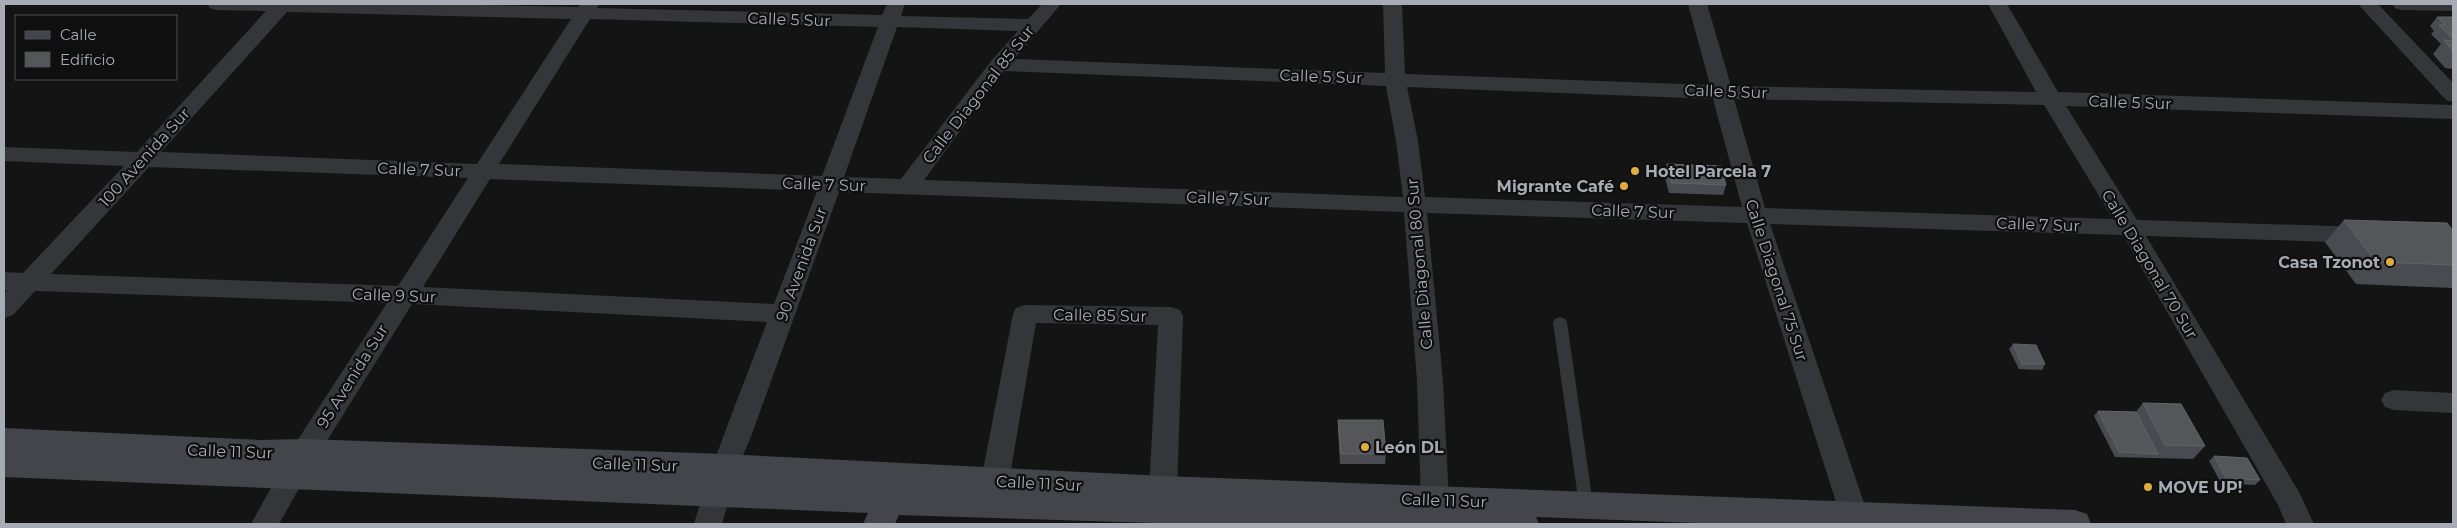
<svg xmlns="http://www.w3.org/2000/svg" width="2457" height="528" viewBox="0 0 2457 528" font-family="Montserrat,sans-serif">
	<style>
		.lines { fill: none; stroke-linecap: round; stroke-linejoin: round }
		.service { fill: #35363a; fill-rule: evenodd }
		.minor { fill: #35363a; fill-rule: evenodd }
		.secondary { fill: #43454a; fill-rule: evenodd }
		.wall { fill: #4a4b50 }
		.building { fill: #54565a; stroke: #616368 }
		.poi-dot { fill: #dfac42; stroke: #0f0f10; stroke-width: 2 }
		.labels { text-anchor: middle; stroke-width: 4.5; stroke-linejoin: round; paint-order: stroke }
		.street-label { font-size: 16px; fill: #a7abb4; stroke: #0f0f10 }
		.poi-label { font-size: 16px; font-weight: bold; fill: #a7abb4; stroke: #0f0f10; text-anchor: start }
	</style>
	<rect width="100%" height="100%" fill="#141415"/>
	<g class="lines">
		<path class="service" d="M1560 317 1565 319 1567 322 1593 505 1591 509 1586 511 1581 509 1579 505 1553 322 1555 319Z"/>
		<path class="minor" d="M207 4H433L578 7 581 4H599L597 8 882 15 887 4H905L901 16 1028 19 1042 4H1061L1014 59 1385 73 1383 4H1402L1405 74 1710 85 1688 4H1707L1731 86 2036 92 1988 4H2007L2058 92 2453 105V119L2066 106 2137 220 2363 227 2371 229 2375 235 2371 241 2363 243 2146 236 2299 492 2314 524H2286L2278 505 2123 235 1770 224 1871 524H1843L1747 223 1427 213 1443 381 1449 501 1454 524H1426L1421 501 1417 381 1404 212 839 192 752 434 738 467 722 524H694C714 455 742 389 767 322L412 304 315 460 279 524H251L295 444 387 303 35 291 13 315 4 318V294L7 290H4V272L23 273 124 166 4 161V147L137 152 266 11 217 10 210 8ZM287 12 571 19 477 164 161 152ZM590 19 878 27 822 176 499 164ZM897 27 1018 31 991 61 901 179 844 177ZM1004 71 1386 86 1396 141 1403 197 924 180ZM1407 87 1713 99 1742 207 1425 197 1418 141ZM1734 99 2044 105 2113 219 1765 208ZM149 167 468 178 398 286 51 274ZM490 179 817 191 774 304 423 287Z
			M2358 4H2378L2453 83V102L2446 100Z
			M2392 4H2453V11L2402 10 2395 8Z
			M1025 305 1171 307 1180 310 1183 316 1177 489 1173 497 1163 501 1153 497 1149 489 1158 325 1036 323 1009 481 1005 489 995 492 985 489 981 481 1013 314 1016 308Z
			M2394 390 2453 393V413L2394 410 2385 407 2381 400 2385 393Z"/>
		<path class="secondary" d="M4 428 260 440 305 439 724 454 1163 476 2075 510 2087 514 2091 524H1724L1536 517 1539 524H1187L899 515 895 524H863L868 513 4 477Z"/>
	</g>
	<path class="wall" d="M2437 17H2453V69L2445 68 2433 54 2441 44 2431 34 2434 31 2430 26Z
		M1667 164 1726 185 1723 195 1669 193 1664 174Z
		M2344 220 2453 231V288L2356 284 2325 242Z
		M2013 344 2045 364 2042 370 2019 369 2009 349Z
		M2143 403 2205 446 2193 459 2115 457 2094 416 2098 411 2136 412Z
		M1338 420 1386 454 1385 464H1340L1338 430Z
		M2214 456 2260 480 2255 485 2221 483 2209 461Z"/>
	<path class="building" d="M2437 17H2453V39L2439 25H2445Z
		M2444 40 2453 41V51Z
		M1667 164 1721 166 1726 185 1672 183Z
		M2344 220 2447 223 2453 231V265L2376 262Z
		M2013 344 2036 345 2045 364H2022Z
		M2143 403 2181 404 2205 446 2165 445Z
		M2098 411 2136 412 2158 454 2119 452Z
		M1338 420H1383L1386 454H1341Z
		M2214 456 2247 458 2260 480 2226 478Z"/>
	<g class="poi-dot">
		<circle cx="1635" cy="171" r="5"/>
		<circle cx="1624" cy="186" r="5"/>
		<circle cx="2390" cy="262" r="5"/>
		<circle cx="1365" cy="447" r="5"/>
		<circle cx="2148" cy="487" r="5"/>
	</g>
	<g class="labels">
		<g class="street-label">
			<text transform="translate(789 19) rotate(2)" y="6">Calle 5 Sur</text>
			<text transform="translate(1321 76) rotate(2)" y="6">Calle 5 Sur</text>
			<text transform="translate(1726 91) rotate(2)" y="6">Calle 5 Sur</text>
			<text transform="translate(978 94) rotate(-52)" y="6">Calle Diagonal 85 Sur</text>
			<text transform="translate(2130 102) rotate(2)" y="6">Calle 5 Sur</text>
			<text transform="translate(144 157) rotate(-48)" y="6">100 Avenida Sur</text>
			<text transform="translate(419 169) rotate(2)" y="6">Calle 7 Sur</text>
			<text transform="translate(824 184) rotate(2)" y="6">Calle 7 Sur</text>
			<text transform="translate(1228 198) rotate(2)" y="6">Calle 7 Sur</text>
			<text transform="translate(1633 211) rotate(2)" y="6">Calle 7 Sur</text>
			<text transform="translate(2038 224) rotate(2)" y="6">Calle 7 Sur</text>
			<text transform="translate(801 264) rotate(-70)" y="6">90 Avenida Sur</text>
			<text transform="translate(1419 264) rotate(-95)" y="6">Calle Diagonal 80 Sur</text>
			<text transform="translate(2150 264) rotate(59)" y="6">Calle Diagonal 70 Sur</text>
			<text transform="translate(1777 280) rotate(72)" y="6">Calle Diagonal 75 Sur</text>
			<text transform="translate(394 295) rotate(2)" y="6">Calle 9 Sur</text>
			<text transform="translate(1100 315) rotate(1)" y="6">Calle 85 Sur</text>
			<text transform="translate(352 376) rotate(-58)" y="6">95 Avenida Sur</text>
			<text transform="translate(230 451) rotate(2)" y="6">Calle 11 Sur</text>
			<text transform="translate(635 464) rotate(2)" y="6">Calle 11 Sur</text>
			<text transform="translate(1039 483) rotate(3)" y="6">Calle 11 Sur</text>
			<text transform="translate(1444 500) rotate(2)" y="6">Calle 11 Sur</text>
		</g>
		<g class="poi-label">
			<text x="1645" y="177">Hotel Parcela 7</text>
			<text x="1614" y="192" text-anchor="end">Migrante Café</text>
			<text x="2380" y="268" text-anchor="end">Casa Tzonot</text>
			<text x="1375" y="453">León DL</text>
			<text x="2158" y="493">MOVE UP!</text>
		</g>
	</g>
	<rect width="2457" height="528" fill="none" stroke="#a7abb4" stroke-width="10"/>
	<rect x="15" y="15" width="162" height="65" fill="#0f0f10" stroke="#4c4d52"/>
	<rect x="25" y="31" width="25" height="8" fill="#43454a" stroke="#4c4d52"/>
	<text x="60" y="40" font-size="15" fill="#a7abb4">Calle</text>
	<rect x="25" y="52" width="25" height="15" fill="#54565a" stroke="#4c4d52"/>
	<text x="60" y="65" font-size="15" fill="#a7abb4">Edificio</text>
</svg>
